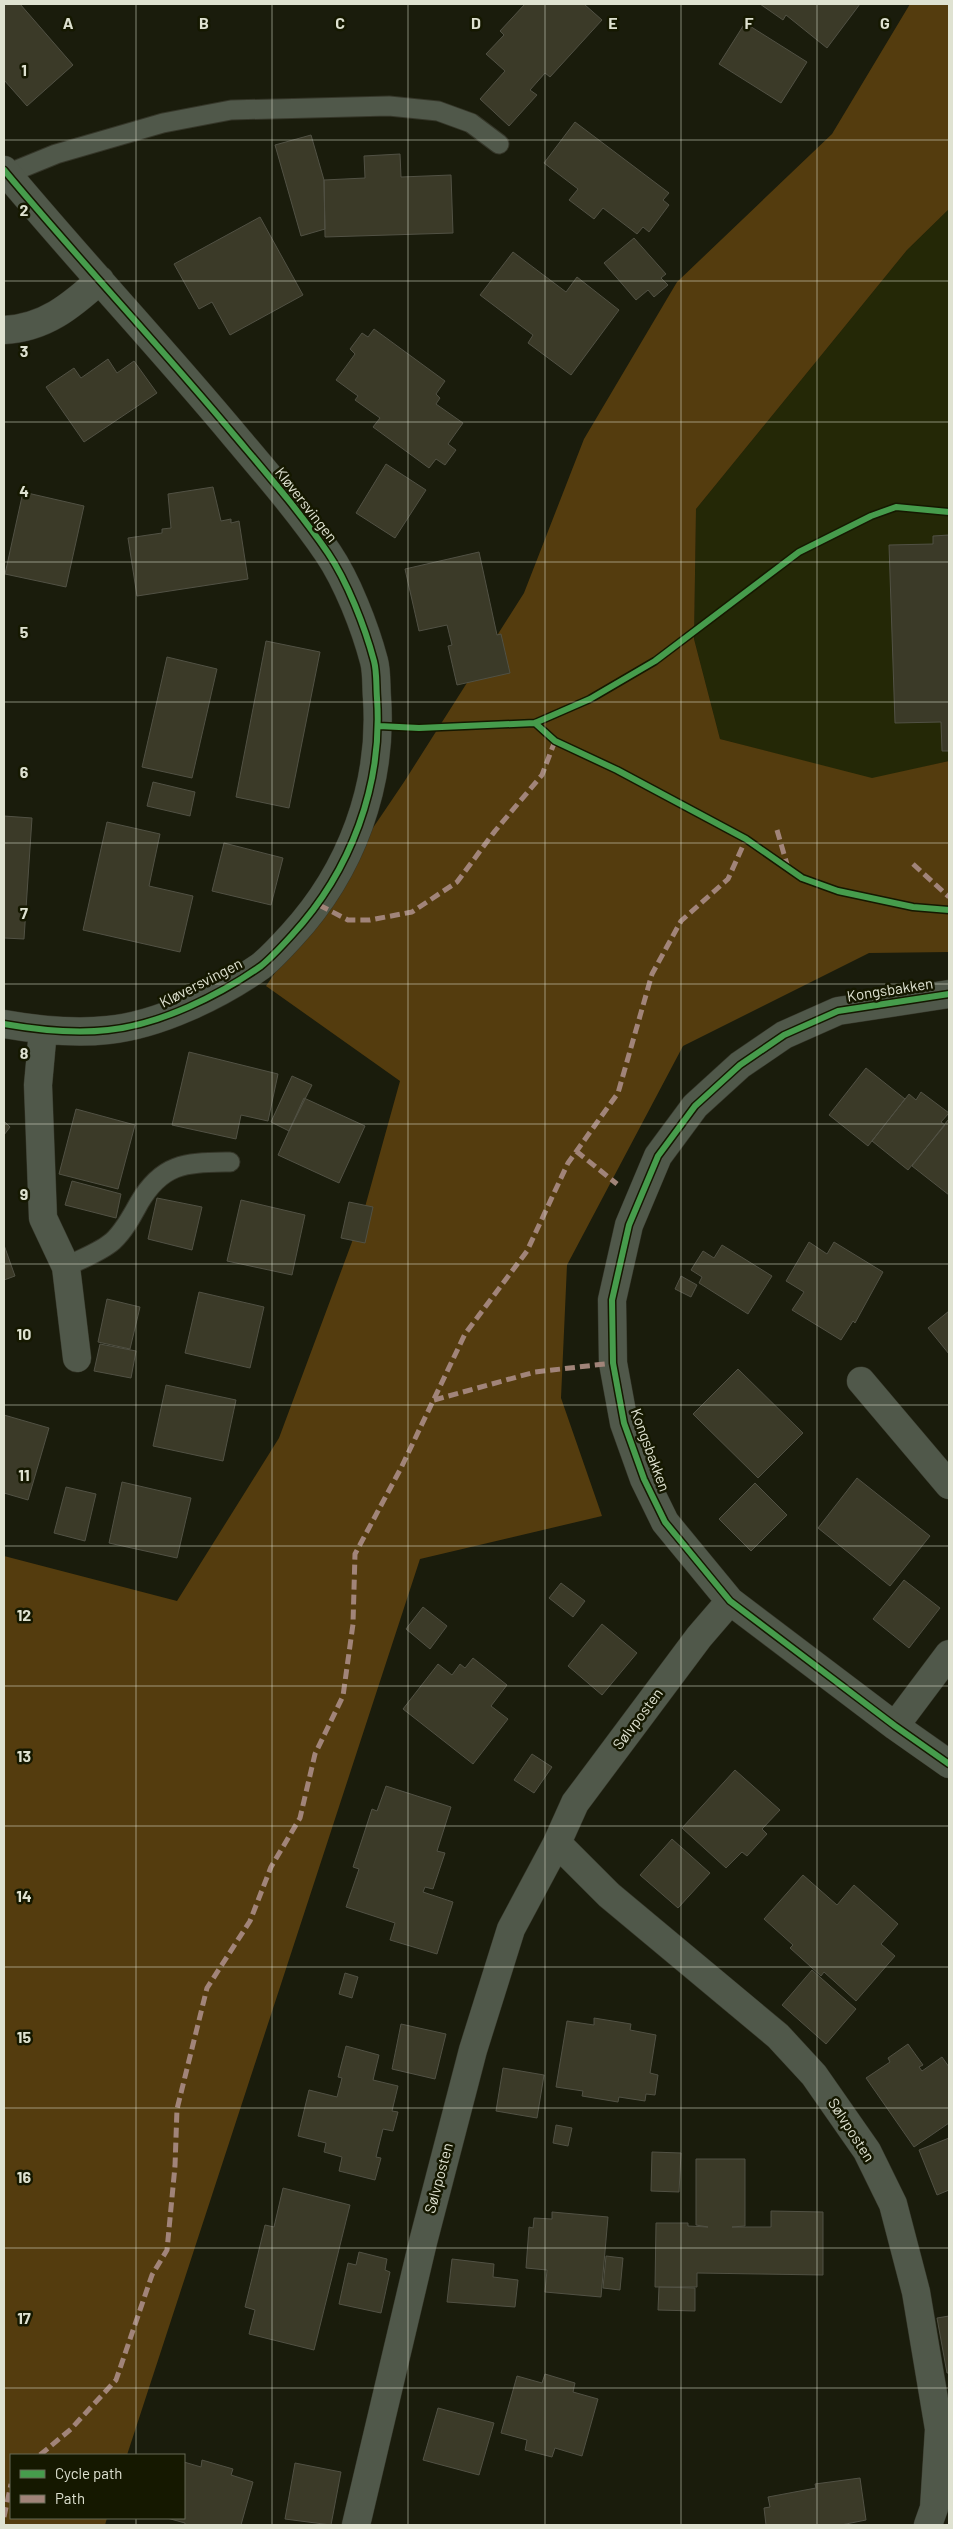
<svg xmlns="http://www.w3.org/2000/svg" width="953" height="2529" viewBox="0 0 953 2529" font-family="Barlow,sans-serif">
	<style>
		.built { fill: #242806 }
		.forest { fill: #543c0e }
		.building { fill: #3b3a28; stroke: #515144 }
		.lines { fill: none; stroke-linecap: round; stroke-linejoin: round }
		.service-casing { stroke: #353629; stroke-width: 21 }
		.minor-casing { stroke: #353629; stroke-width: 29 }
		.service { stroke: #50584a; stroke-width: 19 }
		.minor { stroke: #50584a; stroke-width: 28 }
		.quiet { stroke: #a18479; stroke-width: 5; stroke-dasharray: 10 5; stroke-linecap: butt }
		.cycleway-casing { stroke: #151800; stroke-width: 9 }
		.cycleway { stroke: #469c4c; stroke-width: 6 }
		.grid { fill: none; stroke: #dfe2d1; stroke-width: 1; stroke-opacity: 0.55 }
		.labels { text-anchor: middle; stroke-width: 5; stroke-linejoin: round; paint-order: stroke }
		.street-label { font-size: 15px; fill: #dfe2d1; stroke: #151800 }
		.grid-label { font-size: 16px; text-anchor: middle; font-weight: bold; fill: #dfe2d1; stroke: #151800; stroke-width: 5; stroke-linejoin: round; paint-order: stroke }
	</style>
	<rect width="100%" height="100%" fill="#1a1c0c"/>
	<path class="built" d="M949 209V761L872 779 720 739 694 639 696 509 907 250Z"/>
	<path class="forest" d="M910 4H949V209L907 250 696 509 694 639 720 739 872 778 949 761V952L869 953 683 1046 567 1265 561 1398 602 1516 420 1559 127 2455H11V2518H107L105 2525H4V1556L177 1601 279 1438 365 1207 400 1081 266 986 404 782 524 593 584 439 677 282 832 134Z"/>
	<path class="building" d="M4 4H20L73 65 27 106 4 80Z
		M525 4H584L602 20 550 77 545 73 530 90 537 95 509 126 480 99 505 71 486 54 504 35 500 31Z
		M760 4H860L827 48 786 15 783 20Z
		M745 23 807 62 781 103 719 64Z
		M575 122 669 193 663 200 669 205 649 232 643 227 637 234 603 208 594 219 569 200 578 189 544 163Z
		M311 135 324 180 325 229 301 236 275 145Z
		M400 154 401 177 451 175 453 233 325 237 324 180 365 178 364 156Z
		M260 217 303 295 230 335 212 302 199 309 174 264Z
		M634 238 666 274 661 278 668 285 654 297 648 290 636 300 604 263Z
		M513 252 566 292 577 277 619 310 571 375 528 343 533 335 480 295Z
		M374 329 445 381 436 394 440 398 436 404 463 423 448 444 456 450 445 465 436 459 429 468 373 427 380 418 355 400 358 396 336 380 355 354 350 349 362 333 368 337Z
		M108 359 117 373 134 361 157 393 84 442 46 387 74 368 81 378Z
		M386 464 426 490 395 538 356 513Z
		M213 487 221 521 231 519V523L239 521 248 579 137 596 128 538 162 533V529L171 528 168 494Z
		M23 492 84 506 66 587 5 574Z
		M949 535V751H942L941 722 895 723 889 545 933 544V536Z
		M479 552 497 635 501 634 510 673 457 685 448 646 452 645 447 625 419 631 405 569Z
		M266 641 320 652 289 808 236 797Z
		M167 657 217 669 192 778 142 767Z
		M153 782 195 792 190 816 147 806Z
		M4 816 32 818 24 939 4 938Z
		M107 822 160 834 149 886 193 896 180 952 83 930Z
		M224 843 283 858 271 905 212 891Z
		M189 1052 278 1074 268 1121 241 1115 236 1139 172 1125Z
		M866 1068 905 1099 868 1146 829 1115Z
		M292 1076 312 1085 289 1131 271 1122Z
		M921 1092 949 1113 941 1122 945 1125 908 1170 872 1141 909 1094 916 1100Z
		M304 1098 365 1126 339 1183 278 1155Z
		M76 1109 135 1125 118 1189 59 1174Z
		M948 1120H949V1195L912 1166Z
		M4 1121 10 1127 4 1135Z
		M72 1181 121 1194 116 1218 65 1205Z
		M157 1198 202 1207 192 1250 148 1239Z
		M241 1200 305 1215 292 1275 227 1261Z
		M349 1202 373 1207 365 1243 341 1238Z
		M809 1242 827 1254 834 1242 883 1272 855 1323 853 1321 841 1340 792 1310 804 1292 786 1281Z
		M4 1245 15 1276 4 1280Z
		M722 1245 772 1276 748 1314 699 1283 702 1277 691 1270 703 1251 714 1258Z
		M681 1276 697 1285 691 1297 675 1289Z
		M199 1292 264 1307 250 1368 185 1353Z
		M107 1299 140 1307 130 1349 98 1342Z
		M949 1311V1354L928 1328Z
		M100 1344 136 1351 131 1378 94 1371Z
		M738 1369 803 1433 758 1478 693 1414Z
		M166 1385 236 1400 223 1461 153 1446Z
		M4 1415 49 1428 28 1500 4 1493Z
		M857 1478 930 1536 890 1586 818 1528Z
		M122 1482 191 1498 177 1558 109 1543Z
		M755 1483 787 1515 751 1551 719 1519Z
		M66 1487 96 1494 85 1541 54 1533Z
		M904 1580 940 1608 909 1648 873 1619Z
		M561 1583 585 1601 573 1617 549 1598Z
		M423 1607 447 1626 430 1649 406 1629Z
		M602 1624 637 1653 602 1695 568 1666Z
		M473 1658 507 1685 491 1706 508 1719 473 1764 403 1709 438 1664 452 1675 460 1664 465 1668Z
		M532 1754 552 1767 534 1793 514 1780Z
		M735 1770 780 1810 762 1829 767 1834 747 1856 742 1852 726 1868 682 1828Z
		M386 1786 451 1807 437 1851 445 1853 433 1889 425 1887 423 1892 453 1902 437 1954 390 1940 395 1923 346 1907 359 1869 353 1867 372 1809 377 1811Z
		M672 1839 710 1873 678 1908 640 1875Z
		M803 1875 837 1905 854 1885 898 1924 881 1944 895 1956 856 2001 824 1972 821 1976 790 1948 793 1945 764 1919Z
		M812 1970 856 2009 826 2044 782 2005Z
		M345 1973 358 1977 352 1998 339 1994Z
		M594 2018 631 2024 630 2030 656 2035 650 2073 658 2075 655 2095 646 2094 645 2101 619 2097 618 2102 582 2096 583 2091 556 2087 567 2021 594 2025Z
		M401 2024 446 2034 435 2079 392 2069Z
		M908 2044 923 2065 919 2067 922 2071 942 2057 949 2067V2123L914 2147 866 2078 890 2062 888 2058Z
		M346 2046 379 2055 373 2080 398 2086 392 2111 398 2112 393 2131 383 2129 376 2157 381 2158 375 2180 339 2171 342 2157 324 2152 326 2143 298 2136 309 2090 337 2097 342 2078 338 2077Z
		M503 2068 544 2075 537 2118 496 2111Z
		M556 2125 572 2128 568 2146 553 2143Z
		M949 2138V2190L937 2195 919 2150Z
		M652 2152 681 2153 679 2192 651 2191Z
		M696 2159H745V2226L732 2227H771V2211L823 2212V2275L697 2273V2287H655L656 2223H688V2226L708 2227 696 2225Z
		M283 2188 350 2205 314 2350 249 2334 255 2310 245 2307 265 2225 274 2227Z
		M552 2212 608 2217 601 2297 545 2292 547 2270 526 2268 529 2227 533 2228 534 2218 552 2219Z
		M359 2252 387 2259 385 2270 390 2272 381 2313 339 2304 348 2263 356 2265Z
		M606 2256 623 2258 620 2290 603 2288Z
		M452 2259 494 2264 493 2277 518 2280 515 2307 447 2302Z
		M659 2287 695 2288V2311L658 2310Z
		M949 2316V2373H947L937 2318Z
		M545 2374 575 2383 573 2392 598 2399 582 2456 555 2448 552 2457 525 2450 527 2440 501 2433 517 2376 542 2383Z
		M438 2408 494 2423 479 2475 423 2460Z
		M202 2460 233 2469 231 2475 253 2482 241 2525H185V2523L167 2518H184V2462L201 2467Z
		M295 2463 341 2472 331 2525 285 2519Z
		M860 2478 866 2520 841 2525H766L764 2508 770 2507 768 2497 816 2488 815 2484Z"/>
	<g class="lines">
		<defs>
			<path id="service" d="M7 174 56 154 163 123 231 110 389 106 438 111 471 123 499 144
				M66 1267C80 1259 101 1252 113 1241 124 1231 132 1216 139 1203 163 1162 186 1163 230 1162"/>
			<path id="minor" d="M4 170C79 260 160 346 235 436 267 474 300 512 328 553 347 581 365 627 374 661 377 672 376 686 377 698 383 785 351 871 292 935 282 946 272 957 261 966 220 995 159 1025 108 1030 73 1034 38 1030 4 1024
				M4 330C45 328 71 306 100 280
				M949 994 838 1011 784 1035 740 1065 695 1106 658 1156 629 1225 612 1300 613 1363 624 1423 644 1479 665 1522 730 1601 895 1726 949 1764
				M43 1030 38 1085 43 1218 66 1267 77 1358
				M861 1381 949 1485
				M895 1726 949 1654
				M557 1843 609 1895 778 2036 814 2075 867 2151 893 2204 916 2292 939 2429 934 2508 928 2525
				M356 2525 423 2242 473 2050 511 1929 557 1843 575 1803 699 1637 730 1601"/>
		</defs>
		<use href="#service" class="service-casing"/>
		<use href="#minor" class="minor-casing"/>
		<use href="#service" class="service"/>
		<use href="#minor" class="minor"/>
		<path class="quiet" d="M777 830 788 868
			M913 864 949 897
			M319 905 348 920H370L412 912 457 882 495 831 542 775 555 741
			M576 1151 617 1184
			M434 1400 535 1372 613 1363
			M40 2455 71 2429 116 2380 152 2275 167 2250 175 2166 177 2109 207 1988 250 1921 271 1867 300 1818 315 1754 343 1696 353 1624 355 1554 401 1468 465 1334 527 1251 568 1163 618 1093 652 974 681 921 728 879 746 839
			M4 2517 11 2484"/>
		<defs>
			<path id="cycleway" d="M4 170C79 260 160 346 235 436 267 474 300 512 328 553 347 581 365 627 374 661 377 672 376 686 377 698 383 785 351 871 292 935 282 946 272 957 261 966 220 995 159 1025 108 1030 73 1034 38 1030 4 1024
				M535 723 555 741 617 770 746 839 802 878 838 891 913 907 949 910
				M379 726 419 728 535 723 590 699 655 661 799 552 871 516 896 507 949 512
				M949 994 838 1011 784 1035 740 1065 695 1106 658 1156 629 1225 612 1300 613 1363 624 1423 644 1479 665 1522 730 1601 895 1726 949 1764"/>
		</defs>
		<use href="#cycleway" class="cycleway-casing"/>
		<use href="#cycleway" class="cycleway"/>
	</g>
	<path class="grid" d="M136 4V2455M272 4V2525M408 4V2525M545 4V2525M681 4V2525M817 4V2525M4 140H949M4 281H949M4 422H949M4 562H949M4 702H949M4 843H949M4 984H949M4 1124H949M4 1264H949M4 1405H949M4 1546H949M4 1686H949M4 1826H949M4 1967H949M4 2108H949M4 2248H949M4 2388H949M136 2518V2525"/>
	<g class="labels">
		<g class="street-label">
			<text transform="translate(306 505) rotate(52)" y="5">Kløversvingen</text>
			<text transform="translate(201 983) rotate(-27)" y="5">Kløversvingen</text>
			<text transform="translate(890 990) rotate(-9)" y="5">Kongsbakken</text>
			<text transform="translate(650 1450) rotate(70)" y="5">Kongsbakken</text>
			<text transform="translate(638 1719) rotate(-53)" y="5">Sølvposten</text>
			<text transform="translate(851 2130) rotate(57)" y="5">Sølvposten</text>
			<text transform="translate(439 2178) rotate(-75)" y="5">Sølvposten</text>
		</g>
	</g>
	<g class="grid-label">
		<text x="68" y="29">A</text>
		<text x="204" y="29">B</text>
		<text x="340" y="29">C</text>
		<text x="476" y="29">D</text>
		<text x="613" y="29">E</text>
		<text x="749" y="29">F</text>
		<text x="885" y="29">G</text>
		<text x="24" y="76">1</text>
		<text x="24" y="216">2</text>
		<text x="24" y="357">3</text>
		<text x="24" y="497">4</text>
		<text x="24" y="638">5</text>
		<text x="24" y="778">6</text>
		<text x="24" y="919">7</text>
		<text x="24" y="1059">8</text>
		<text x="24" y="1200">9</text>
		<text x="24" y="1340">10</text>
		<text x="24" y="1481">11</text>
		<text x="24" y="1621">12</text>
		<text x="24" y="1762">13</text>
		<text x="24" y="1902">14</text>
		<text x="24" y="2043">15</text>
		<text x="24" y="2183">16</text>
		<text x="24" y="2324">17</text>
	</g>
	<rect width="953" height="2529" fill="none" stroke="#dfe2d1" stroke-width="10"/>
	<rect x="10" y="2454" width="175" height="65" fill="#151800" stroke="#666954"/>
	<rect x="20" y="2470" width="25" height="8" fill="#469c4c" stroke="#666954"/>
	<text x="55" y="2479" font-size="15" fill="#dfe2d1">Cycle path</text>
	<rect x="20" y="2495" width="25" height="8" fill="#a18479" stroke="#666954"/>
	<text x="55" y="2504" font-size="15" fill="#dfe2d1">Path</text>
</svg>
